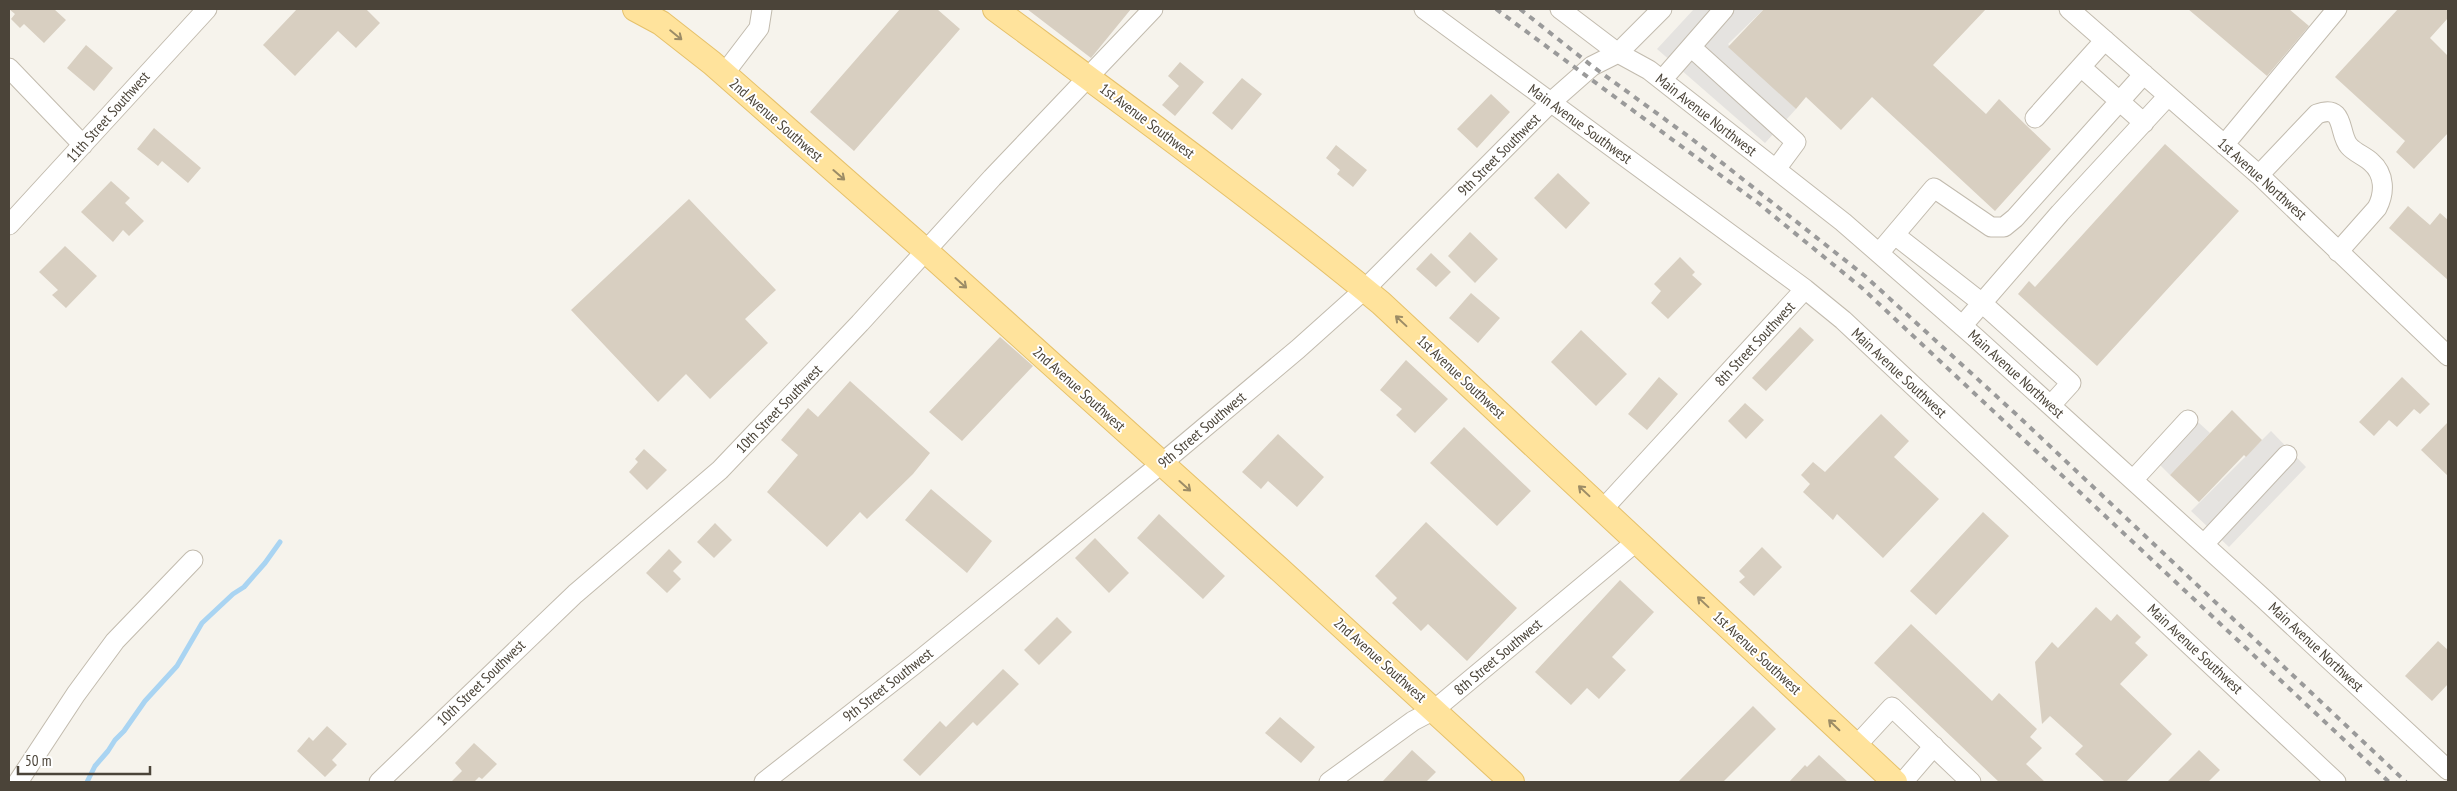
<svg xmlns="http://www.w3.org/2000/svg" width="2457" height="791" viewBox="0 0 2457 791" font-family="'PT Sans Narrow',sans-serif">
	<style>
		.parking { fill: #e5e3e0 }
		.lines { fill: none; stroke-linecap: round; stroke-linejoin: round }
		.stream { stroke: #a9d4f2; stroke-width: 5 }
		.building { fill: #d8cfc1 }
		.minor-casing { stroke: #c2bbae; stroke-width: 21 }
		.major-casing { stroke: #e6c16a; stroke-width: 26 }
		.minor { stroke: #fff; stroke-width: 19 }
		.major { stroke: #ffe39c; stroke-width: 24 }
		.rail { stroke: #9a9a9a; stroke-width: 4; stroke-dasharray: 6 6; stroke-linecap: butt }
		.oneway { stroke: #9c8c66 }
		.labels { text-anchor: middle; stroke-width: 4; stroke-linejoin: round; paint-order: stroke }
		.street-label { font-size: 15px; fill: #4b4439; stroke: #fff }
	</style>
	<rect width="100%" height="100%" fill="#f6f3ec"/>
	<path class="parking" d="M1694 9H1764L1728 44 1796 109 1765 143 1657 49Z
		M2187 412 2210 433 2170 475 2160 465 2151 474Z
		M2271 431 2306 467 2229 547 2191 511Z"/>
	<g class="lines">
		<path class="stream" d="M87 782 95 766 108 751 115 740 124 731 145 701 177 666 202 623 233 594 244 587 265 563 280 542"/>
	</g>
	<path class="building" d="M9 9H54L66 20 44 43 24 24 20 28 11 19 15 14Z
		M297 9H366L380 23 356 48 338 31 295 76 263 45Z
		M900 9H937L960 29 854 151 810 112Z
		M1027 9H1131L1091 58Z
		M1764 9H1986L1933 65 1986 114 1999 99 2051 149 1995 211 1872 97 1841 130 1806 97 1796 109 1728 47Z
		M2188 9H2289L2309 26 2267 76Z
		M2398 9H2448V18L2430 38 2448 56V133L2414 169 2396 152 2405 141 2335 77Z
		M86 45 113 68 94 91 67 68Z
		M1180 62 1204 82 1175 116 1162 105 1179 86 1168 76Z
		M1242 78 1262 94 1232 130 1212 113Z
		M1491 94 1510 112 1477 148 1457 129Z
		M154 128 201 168 188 183 162 161 158 166 137 149Z
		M2165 144 2239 211 2097 366 2018 294 2029 281 2035 287Z
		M1336 145 1367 170 1353 187 1337 174 1340 170 1326 158Z
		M1558 173 1590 203 1566 229 1534 198Z
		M111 181 130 198 125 203 144 221 129 236 123 230 113 242 81 212Z
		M689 199 776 290 745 319 768 343 710 399 686 374 658 402 571 310Z
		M2408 206 2430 225 2440 213 2448 220V280L2389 228Z
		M1470 232 1498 259 1475 283 1448 256Z
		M65 246 97 276 66 308 52 295 58 290 39 272Z
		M1431 253 1451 272 1436 287 1416 269Z
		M1680 257 1695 272 1692 275 1702 284 1668 319 1651 303 1661 291 1654 284Z
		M1471 293 1500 318 1478 343 1449 318Z
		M1800 327 1814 340 1766 391 1752 378Z
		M1581 330 1627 374 1596 406 1551 362Z
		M1000 337 1033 366 962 441 929 412Z
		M1406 360 1448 399 1415 433 1396 415 1402 409 1380 390Z
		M1659 377 1678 394 1647 430 1628 414Z
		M2402 377 2430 404 2420 414 2414 409 2397 427 2389 420 2374 436 2359 422Z
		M850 381 930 453 913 474 867 519 860 512 827 547 767 492 798 455 781 440 808 408 818 417Z
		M1745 403 1764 420 1746 439 1728 421Z
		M2232 410 2262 440 2246 457 2244 455 2199 502 2170 475Z
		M1881 414 1909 441 1894 457 1939 499 1883 558 1837 514 1833 520 1803 492 1810 484 1801 475 1813 462 1825 472Z
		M2448 422V476L2421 450Z
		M1464 427 1531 491 1497 526 1430 463Z
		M1278 434 1324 477 1297 507 1268 481 1261 489 1242 472Z
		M644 449 667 470 647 490 629 472 638 462 635 459Z
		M931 489 992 541 967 573 905 520Z
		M1983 512 2009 536 1936 615 1910 591Z
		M1159 514 1225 576 1203 599 1137 538Z
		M1426 522 1517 608 1467 661 1428 624 1421 631 1392 603 1397 598 1375 576Z
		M715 523 732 540 714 558 697 542Z
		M1095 538 1129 573 1109 593 1075 558Z
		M1762 547 1782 567 1754 596 1739 582 1745 577 1739 571Z
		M669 549 682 562 673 571 681 579 667 593 646 573Z
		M1620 580 1654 612 1612 657 1626 670 1599 699 1587 688 1571 705 1535 672Z
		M2096 607 2111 621 2117 614 2141 637 2135 643 2148 655 2120 684 2172 734 2126 782H2105L2075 754 2083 746 2050 716 2042 724 2035 662 2052 642 2058 648Z
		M1057 617 1072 632 1039 665 1024 650Z
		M1911 624 1992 701 1999 693 2037 729 2030 737 2042 748 2026 764 2045 782H1999L1874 663Z
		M2438 641 2448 650V684L2432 701 2405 676Z
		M1003 669 1019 684 977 726 973 722 920 776 903 760 940 721 946 727Z
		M1753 706 1776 729 1723 782H1678Z
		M1280 717 1315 747 1301 763 1265 733Z
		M327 726 347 744 332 760 337 765 325 777 297 751 309 737 313 741Z
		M474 743 497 764 482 779 479 777 474 782H451L462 771 455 763Z
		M1412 750 1436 772 1426 782H1382Z
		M2199 750 2220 770 2208 782H2167Z
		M1819 755 1848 782H1789L1805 765 1807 767Z"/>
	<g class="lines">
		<defs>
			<path id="minor" d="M1424 9 1805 289 1843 320 2336 782
				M1560 9 1618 53 1649 70 1843 222 1976 338 2265 600 2448 770
				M2069 9 2259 175 2448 356
				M1691 47 1796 142 1776 169
				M2081 67 2144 123
				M9 68 83 145
				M724 74 759 28 762 9
				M1662 80 1724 9
				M2035 118 2105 40
				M2224 145 2337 9
				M2259 175 2317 114C2346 103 2338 134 2349 146 2355 153 2365 156 2371 162 2385 174 2385 193 2377 208L2338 252
				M9 225 207 9
				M1895 235 1982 303 2071 383 2051 405
				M1879 253 1934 188 1991 227H2004L2015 218 2144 74
				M1962 326 2060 213 2168 96
				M2133 480 2188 420
				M1603 509 1805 289
				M2204 544 2287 455
				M1856 746 1892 707 1971 782
				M18 782 76 694 115 641 193 560
				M379 782 575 594 720 470 860 323 992 178 1153 9
				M764 782 915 664 1161 464 1298 349 1365 289 1550 103 1592 66 1618 53 1662 9
				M1329 782 1413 721 1434 710 1637 541
				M1903 782 1934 746"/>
			<path id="major" d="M635 9 661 23 712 63 926 251 1278 568 1512 782
				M995 9C1125 105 1256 200 1381 303L1895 782"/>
		</defs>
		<use href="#minor" class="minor-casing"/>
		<use href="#major" class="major-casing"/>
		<use href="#minor" class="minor"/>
		<use href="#major" class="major"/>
		<path class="rail" d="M1496 9 1758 203 1862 288 2389 782
			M1520 9 1592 66 1692 139 1865 276 2018 416 2406 782"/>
	</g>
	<defs><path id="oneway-shaft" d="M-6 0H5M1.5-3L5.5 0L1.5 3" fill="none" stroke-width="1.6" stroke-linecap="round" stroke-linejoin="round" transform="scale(1.25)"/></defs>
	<g class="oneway">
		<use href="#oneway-shaft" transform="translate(676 35) rotate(39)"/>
		<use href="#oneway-shaft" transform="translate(839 175) rotate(41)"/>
		<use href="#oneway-shaft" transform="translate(961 283) rotate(42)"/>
		<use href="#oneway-shaft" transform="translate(1401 321) rotate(-137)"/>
		<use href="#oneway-shaft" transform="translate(1185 486) rotate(42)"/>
		<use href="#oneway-shaft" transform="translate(1584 491) rotate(-137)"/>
		<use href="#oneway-shaft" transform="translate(1703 602) rotate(-137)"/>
		<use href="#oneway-shaft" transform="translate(1834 725) rotate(-136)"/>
	</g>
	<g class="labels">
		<g class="street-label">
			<text transform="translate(1706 115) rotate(38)" y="5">Main Avenue Northwest</text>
			<text transform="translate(108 117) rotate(-48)" y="5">11th Street Southwest</text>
			<text transform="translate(776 120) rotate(41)" y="5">2nd Avenue Southwest</text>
			<text transform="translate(1147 121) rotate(37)" y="5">1st Avenue Southwest</text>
			<text transform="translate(1580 124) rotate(36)" y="5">Main Avenue Southwest</text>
			<text transform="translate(1499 155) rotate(-45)" y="5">9th Street Southwest</text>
			<text transform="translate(2262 179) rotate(42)" y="5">1st Avenue Northwest</text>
			<text transform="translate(1755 344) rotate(-47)" y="5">8th Street Southwest</text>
			<text transform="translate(1899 373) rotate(43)" y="5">Main Avenue Southwest</text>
			<text transform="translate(2016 374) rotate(42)" y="5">Main Avenue Northwest</text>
			<text transform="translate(1461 377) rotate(43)" y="5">1st Avenue Southwest</text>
			<text transform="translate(1079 389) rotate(42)" y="5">2nd Avenue Southwest</text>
			<text transform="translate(779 409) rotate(-46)" y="5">10th Street Southwest</text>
			<text transform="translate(1202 430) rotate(-40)" y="5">9th Street Southwest</text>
			<text transform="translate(2316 647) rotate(43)" y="5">Main Avenue Northwest</text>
			<text transform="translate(2195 649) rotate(43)" y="5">Main Avenue Southwest</text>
			<text transform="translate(1757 653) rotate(43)" y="5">1st Avenue Southwest</text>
			<text transform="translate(1498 657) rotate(-40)" y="5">8th Street Southwest</text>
			<text transform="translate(1380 660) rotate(42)" y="5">2nd Avenue Southwest</text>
			<text transform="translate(481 683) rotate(-44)" y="5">10th Street Southwest</text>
			<text transform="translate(888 685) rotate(-38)" y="5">9th Street Southwest</text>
		</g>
	</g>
	<rect width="2457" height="791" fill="none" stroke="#4b4439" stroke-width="20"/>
	<path d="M18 766v8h132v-8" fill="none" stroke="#4b4439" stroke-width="2.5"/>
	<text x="25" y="766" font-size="15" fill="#4b4439" stroke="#ffffff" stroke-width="4" paint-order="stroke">50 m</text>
</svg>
